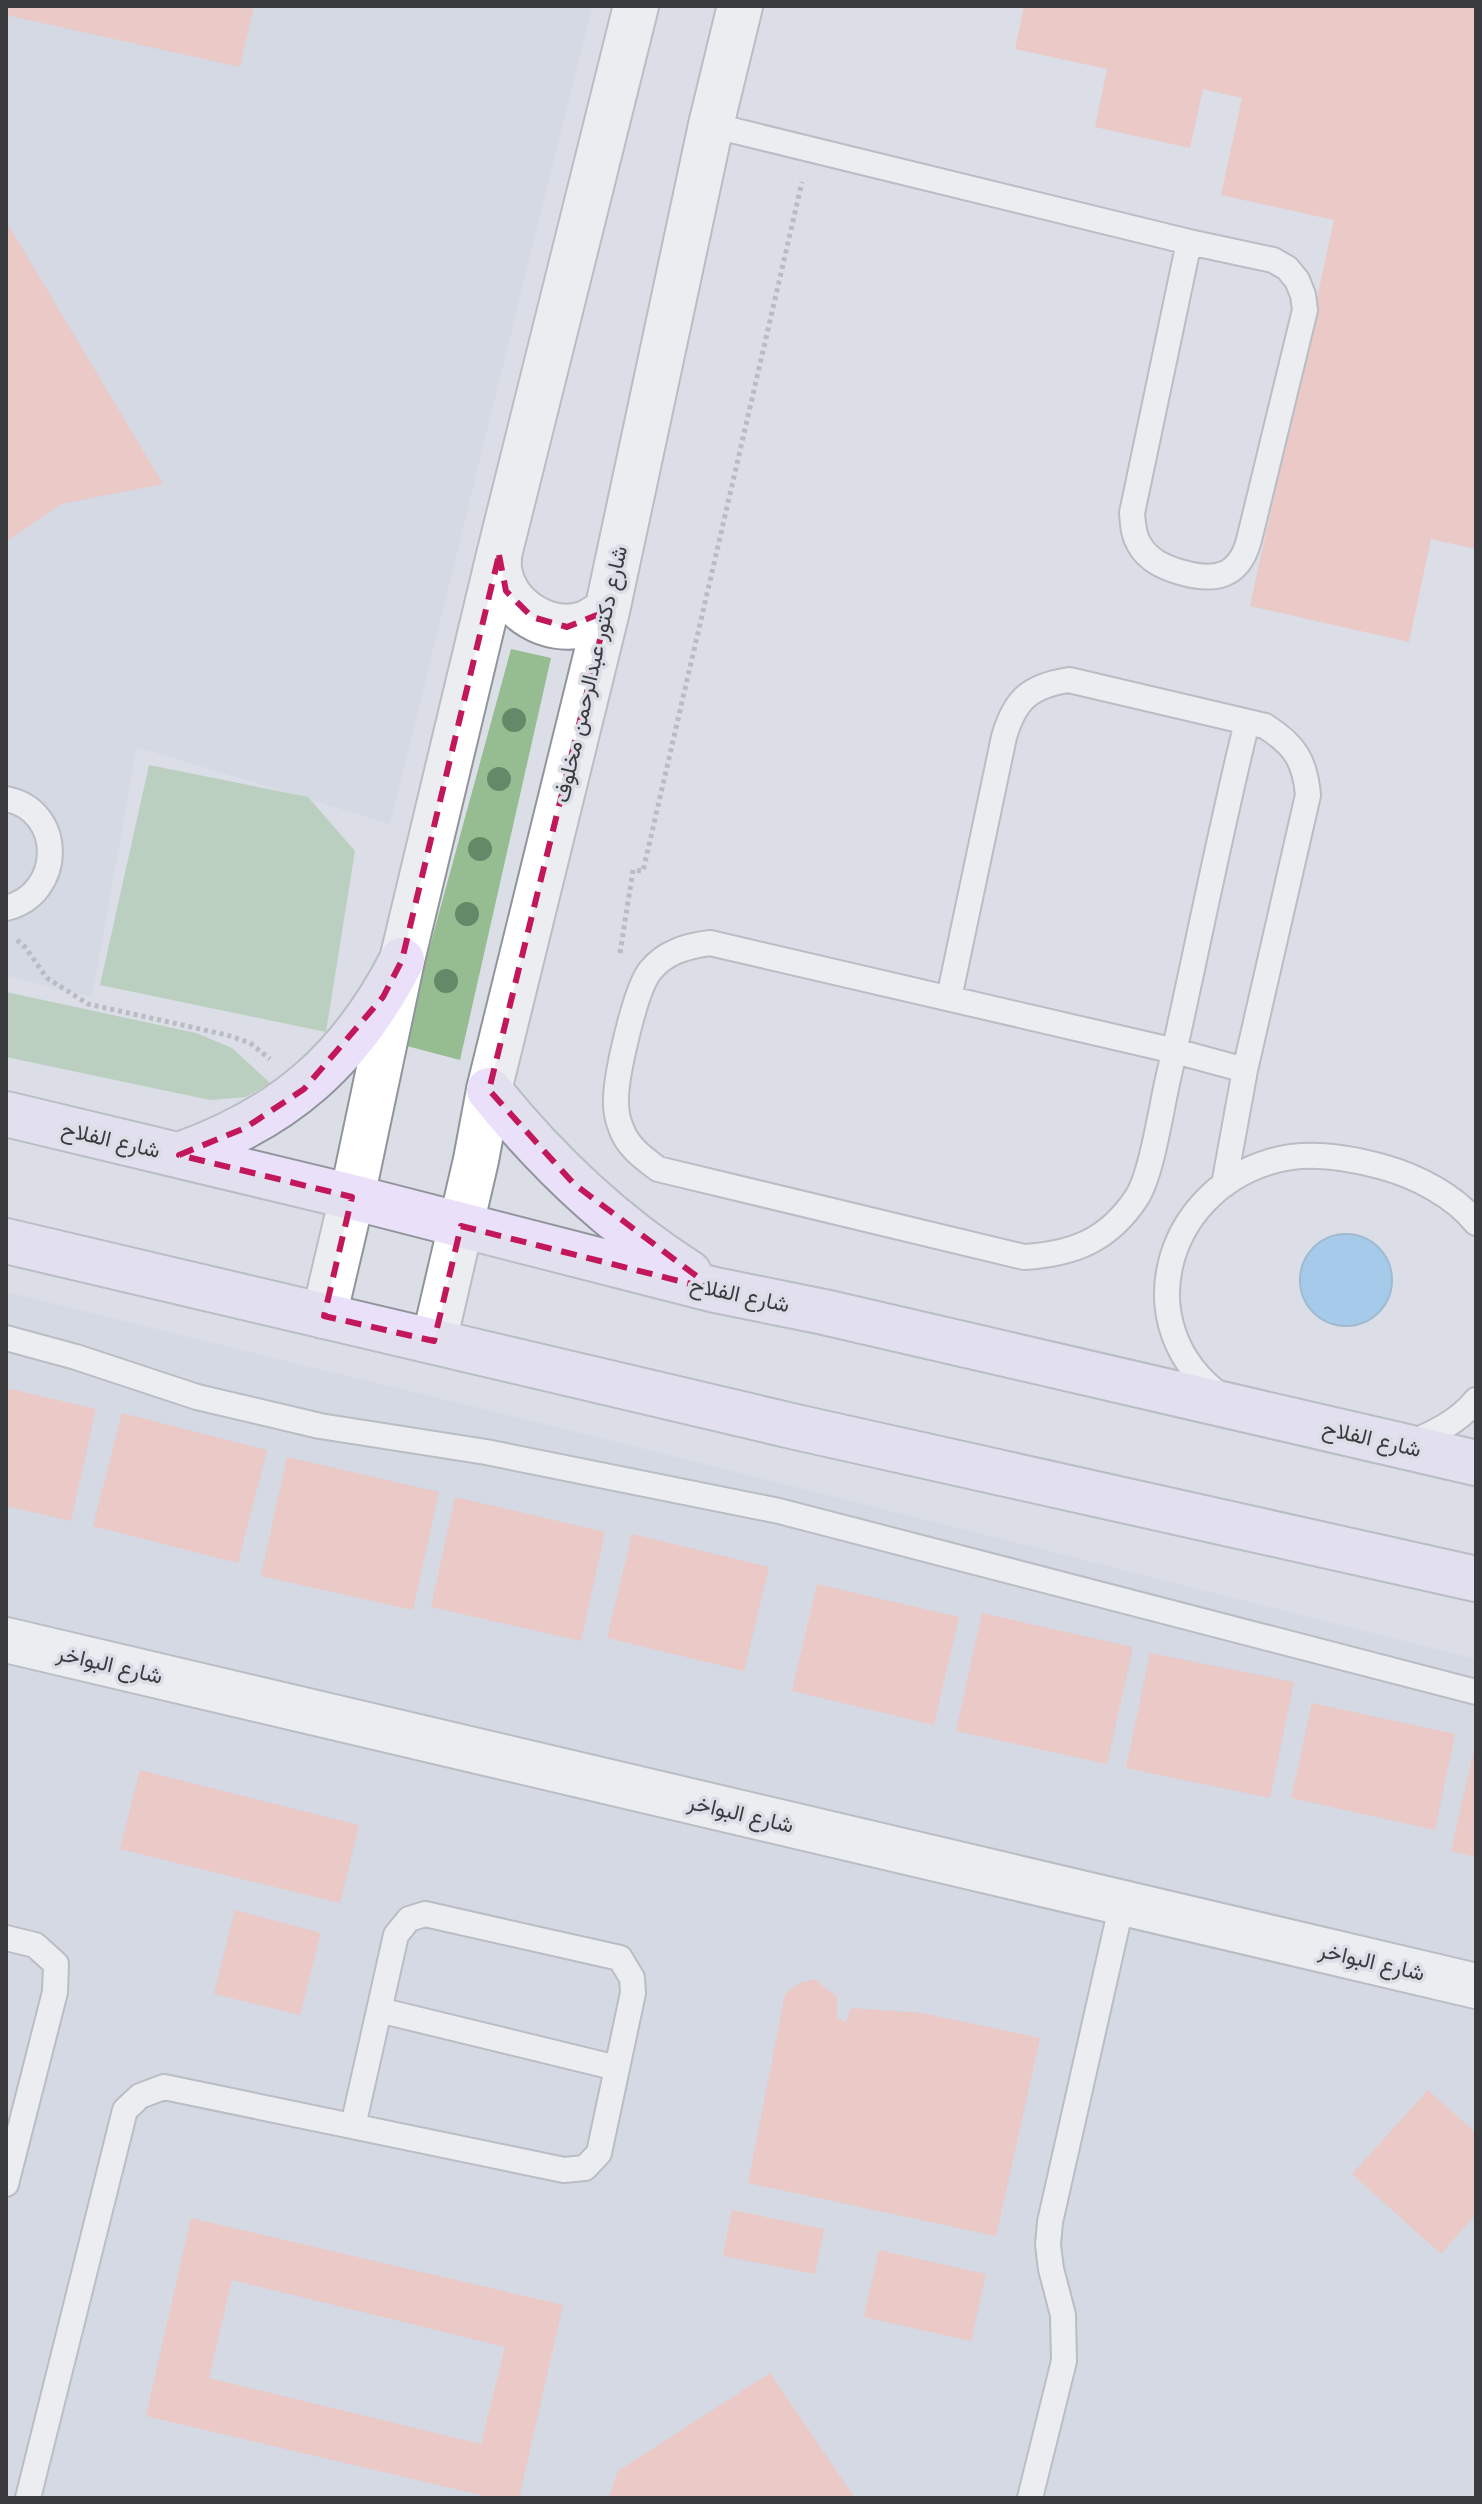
<svg xmlns="http://www.w3.org/2000/svg" width="1482" height="2504" viewBox="0 0 1482 2504" font-family="Arial,Vazirmatn,sans-serif">
	<style>
		.built { fill: #ccd3e1 }
		.green { fill: #96bc92 }
		.water { fill: #66b1ee; stroke: #598eb9; stroke-width: 2 }
		.building { fill: #fcafa2; fill-rule: evenodd }
		.lines { fill: none; stroke-linecap: round; stroke-linejoin: round }
		.service-casing { stroke: #90949b; stroke-width: 28 }
		.minor-casing { stroke: #90949b; stroke-width: 48 }
		.secondary-casing { stroke: #90949b; stroke-width: 48 }
		.path { stroke: #909298; stroke-width: 5; stroke-dasharray: 4 4; stroke-linecap: butt }
		.service { stroke: #fff; stroke-width: 24 }
		.minor { stroke: #fff; stroke-width: 44 }
		.secondary { stroke: #ebe0fa; stroke-width: 44 }
		.tree { fill: #638a68 }
		.marked { fill: none; stroke: #c2185b; stroke-width: 6; stroke-dasharray: 16 10; stroke-linejoin: round }
		.labels { text-anchor: middle; stroke-width: 7; stroke-linejoin: round; paint-order: stroke }
		.street-label { font-size: 22px; fill: #3a3b3e; stroke: #dbdee6 }
	</style>
	<rect width="100%" height="100%" fill="#dbdee6"/>
	<path class="built" d="M6 6H592L390 824 137 747 92 997 6 976Z
		M6 1292 617 1442 1476 1659V2498H6Z"/>
	<path class="green" d="M511 649 551 658 460 1060 403 1045Z
		M149 765 308 797 355 851 326 1032 100 985Z
		M6 992 196 1033 232 1048 270 1083 246 1097 210 1100 6 1057Z"/>
	<path class="water" d="M1300 1280a46 46 0 1 1 92 0a46 46 0 1 1-92 0Z"/>
	<path class="building" d="M6 6H254L240 67 6 15Z
		M1024 6H1476V549L1431 539 1409 642 1250 606 1334 220 1221 195 1242 98 1203 89 1190 148 1095 127 1107 69 1015 49Z
		M6 221 163 484 61 504 6 542Z
		M6 1388 96 1409 71 1521 6 1506Z
		M122 1413 267 1450 238 1563 93 1526Z
		M287 1457 439 1492 413 1610 261 1576Z
		M455 1497 605 1532 581 1641 431 1607Z
		M632 1534 769 1567 744 1671 607 1638Z
		M817 1584 959 1617 934 1725 792 1691Z
		M982 1613 1133 1647 1107 1764 956 1731Z
		M1150 1653 1294 1682 1270 1798 1126 1768Z
		M1312 1703 1455 1734 1435 1830 1291 1798Z
		M1475 1746H1476V1857L1451 1851Z
		M140 1770 359 1825 340 1903 120 1849Z
		M235 1910 321 1933 300 2015 214 1994Z
		M814 1979 837 1997V2018L846 2022 851 2008 922 2013 1040 2038 996 2236 748 2183 785 1994 800 1983Z
		M1428 2090 1476 2133V2214L1441 2254 1352 2174Z
		M732 2210 824 2229 815 2274 723 2256Z
		M191 2218 563 2305 519 2498H493L146 2416ZM232 2280 505 2347 481 2444 209 2378Z
		M879 2250 986 2274 971 2341 864 2317Z
		M770 2373 855 2498H616L609 2496 618 2471Z"/>
	<g class="lines">
		<defs>
			<path id="service" d="M711 125 1189 242 1273 260 1287 268 1297 280 1303 295 1305 310 1249 540C1239 578 1214 582 1180 572 1163 567 1148 560 1139 544 1133 534 1133 524 1132 513L1189 242
				M6 799C65 810 64 894 6 908
				M949 998 1004 737C1015 699 1030 686 1069 680L1265 726C1295 745 1305 761 1308 795L1245 1070 1224 1185
				M1245 1070 1175 1051 710 943C687 946 665 952 650 971 635 990 615 1078 616 1103 616 1110 618 1121 621 1128 627 1146 642 1157 658 1169L1024 1257C1074 1254 1109 1240 1137 1197 1152 1173 1161 1109 1168 1079 1195 960 1218 840 1247 722
				M6 1338 76 1357 197 1397 320 1426 486 1452 779 1511 1476 1692
				M1221 1396C1127 1327 1164 1194 1269 1162 1305 1150 1348 1157 1383 1167 1416 1176 1455 1196 1476 1223
				M1409 1444C1434 1433 1458 1422 1476 1400
				M6 1938 35 1945 56 1964 55 1992 6 2184
				M379 2010 617 2068
				M28 2498 125 2110 140 2096 164 2087 564 2170 585 2168 599 2153 633 1993 632 1978 620 1958 425 1914 409 1919 396 1935 353 2126
				M1030 2498 1064 2361 1063 2315 1051 2269 1048 2245 1050 2222 1122 1903"/>
			<path id="minor" d="M499 555C499 561 498 568 500 574 508 610 549 635 584 624 592 621 600 615 607 611
				M324 1316 352 1197 402 960 499 555 636 6
				M434 1341 476 1160 489 1090 607 611 711 125 740 6
				M6 1640 1476 1986"/>
			<path id="secondary" d="M489 1090C546 1161 612 1224 689 1273
				M6 1114 352 1197 715 1290 824 1312 1476 1463
				M179 1155C284 1118 351 1060 402 960
				M6 1241 796 1427 1476 1579"/>
		</defs>
		<use href="#service" class="service-casing"/>
		<use href="#minor" class="minor-casing"/>
		<use href="#secondary" class="secondary-casing"/>
		<path class="path" d="M17 940 25 947 47 978 88 1004 227 1035 250 1043 270 1059
			M620 953 633 870 643 871 802 182"/>
		<use href="#service" class="service"/>
		<use href="#minor" class="minor"/>
		<use href="#secondary" class="secondary"/>
	</g>
	<g class="tree">
		<circle cx="514" cy="720" r="12"/>
		<circle cx="499" cy="779" r="12"/>
		<circle cx="480" cy="849" r="12"/>
		<circle cx="467" cy="914" r="12"/>
		<circle cx="446" cy="981" r="12"/>
	</g>
	<path d="M0 0H1482V2504H0ZM499 555 506 591 532 617 567 627 607 611 489 1090 574 1184 715 1290 461 1226 434 1341 324 1316 352 1197 179 1155 245 1128 304 1089 383 997 402 960Z" fill="#dbdee6" fill-opacity=".55" fill-rule="evenodd"/>
	<path class="marked" d="M499 555 506 591 532 617 567 627 607 611 489 1090 574 1184 715 1290 461 1226 434 1341 324 1316 352 1197 179 1155 245 1128 304 1089 383 997 402 960Z"/>
	<g class="labels">
		<g class="street-label">
			<text transform="translate(590 674) rotate(-77)" y="8">شارع دكتور عبدالرحمن مخلوف</text>
			<text transform="translate(111 1139) rotate(13)" y="8">شارع الفلاح</text>
			<text transform="translate(740 1294) rotate(12)" y="8">شارع الفلاح</text>
			<text transform="translate(1372 1438) rotate(13)" y="8">شارع الفلاح</text>
			<text transform="translate(110 1664) rotate(13)" y="8">شارع البواخر</text>
			<text transform="translate(741 1813) rotate(13)" y="8">شارع البواخر</text>
			<text transform="translate(1372 1961) rotate(13)" y="8">شارع البواخر</text>
		</g>
	</g>
	<rect width="1482" height="2504" fill="none" stroke="#3a3b3e" stroke-width="16"/>
</svg>
